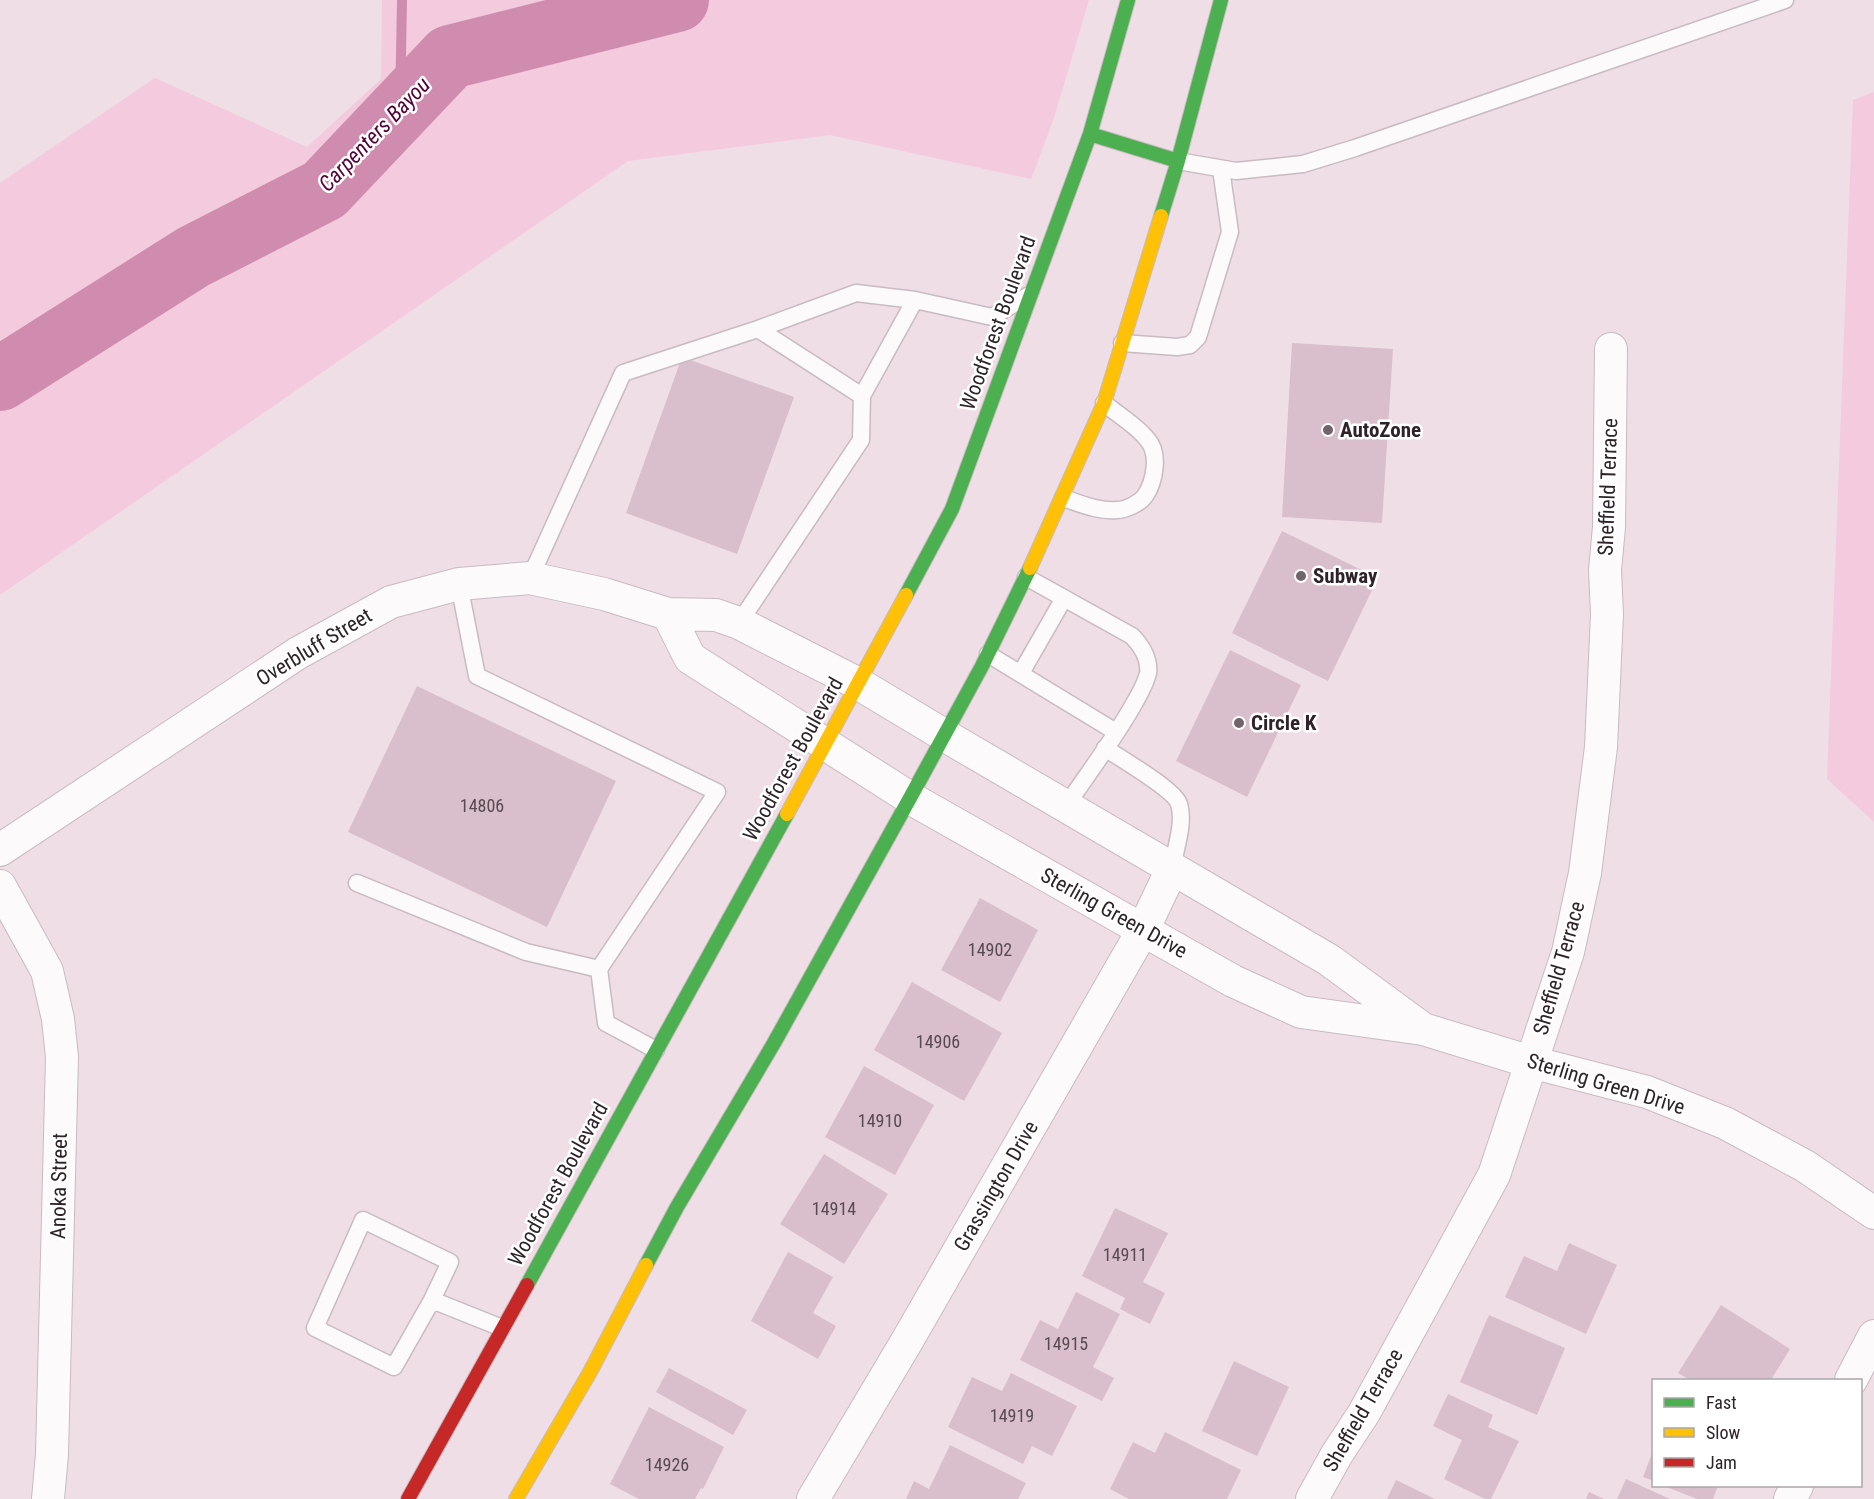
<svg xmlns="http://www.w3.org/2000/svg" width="1874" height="1499" viewBox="0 0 1874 1499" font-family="'Roboto Condensed',sans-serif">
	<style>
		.green { fill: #f3cade }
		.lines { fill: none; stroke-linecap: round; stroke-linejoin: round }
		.stream { stroke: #d08caf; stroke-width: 10 }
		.river { stroke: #d08caf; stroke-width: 64 }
		.building { fill: #d9bfcc }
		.lane-casing { stroke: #c8bbc1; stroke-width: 19 }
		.street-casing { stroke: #c8bbc1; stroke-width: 34 }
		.fast-casing { stroke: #c8bbc1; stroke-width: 16 }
		.slow-casing { stroke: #c8bbc1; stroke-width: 16 }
		.jam-casing { stroke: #c8bbc1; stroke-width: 16 }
		.lane { stroke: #fdfafb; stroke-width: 16 }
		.street { stroke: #fdfafb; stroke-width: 32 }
		.fast { stroke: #4caf50; stroke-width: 14 }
		.slow { stroke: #ffc107; stroke-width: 14 }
		.jam { stroke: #c62828; stroke-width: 14 }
		.poi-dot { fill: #71646a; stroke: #fff; stroke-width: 2 }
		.labels { text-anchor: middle; stroke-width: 5; stroke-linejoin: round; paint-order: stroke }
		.number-label { font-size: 18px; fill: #584a51 }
		.street-label { font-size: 21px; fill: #2d2328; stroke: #fff }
		.poi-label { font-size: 21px; font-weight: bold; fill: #2d2328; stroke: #fff; text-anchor: start }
		.water-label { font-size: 22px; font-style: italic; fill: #550037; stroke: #fff }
	</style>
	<rect width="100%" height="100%" fill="#efdee6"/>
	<path class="green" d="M382 0H1089L1054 118 1031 179 830 135 628 161 0 595V183L155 78 307 147 381 79Z
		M1874 92V822L1827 779 1853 100Z"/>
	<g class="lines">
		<path class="stream" d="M400 109 402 0"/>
		<path class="river" d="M0 379 193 257 324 190 450 57 677 0"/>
	</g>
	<path class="building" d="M1292 343 1393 349 1382 523 1282 517Z
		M682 357 794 397 737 554 626 513Z
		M1282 531 1378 578 1328 681 1232 633Z
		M1230 650 1301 685 1247 797 1176 761Z
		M417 686 616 781 547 927 348 832Z
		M980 898 1038 930 1000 1002 941 970Z
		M912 982 1002 1033 964 1101 874 1050Z
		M864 1066 934 1105 895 1175 825 1137Z
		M824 1154 888 1194 844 1264 780 1224Z
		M1115 1208 1168 1233 1143 1282 1165 1293 1150 1324 1120 1309 1125 1298 1082 1276Z
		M1569 1243 1617 1265 1586 1334 1505 1297 1524 1256 1557 1271Z
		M788 1252 833 1277 813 1313 836 1326 818 1359 751 1321Z
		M1076 1292 1120 1314 1093 1367 1114 1378 1102 1401 1020 1360 1040 1320 1058 1329Z
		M1721 1305 1790 1349 1771 1380H1690L1678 1373Z
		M1489 1315 1565 1348 1537 1415 1460 1382Z
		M1234 1361 1289 1387 1257 1456 1202 1431Z
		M669 1368 747 1410 733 1435 656 1392Z
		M1011 1373 1077 1406 1052 1456 1032 1446 1023 1464 948 1427 972 1377 1002 1391Z
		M1448 1394 1493 1415 1488 1427 1519 1441 1491 1499H1485L1444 1479 1462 1440 1433 1426Z
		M649 1407 724 1447 703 1489 701 1488 695 1499H639L610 1484Z
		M1165 1432 1241 1470 1227 1499H1129L1110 1489 1133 1442 1155 1453Z
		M950 1445 1026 1483 1018 1499H906L914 1481 929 1489Z
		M1653 1451H1654V1481L1643 1477Z
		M1626 1479 1670 1499H1617Z
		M1396 1480 1435 1499H1387Z
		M1664 1486H1718L1713 1499H1697Z
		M1589 1492 1604 1499H1586Z"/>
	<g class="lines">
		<defs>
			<path id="lane" d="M1178 161 1236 171 1303 164 1355 148 1785 0
				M758 329 862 396
				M1122 343 1177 347 1190 345 1198 337 1230 232 1221 169
				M1063 498C1079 503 1099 512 1117 510 1126 510 1140 503 1145 496 1155 481 1160 453 1147 439 1136 425 1118 415 1104 403
				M1026 577 1132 636C1141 645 1150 659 1148 673 1146 683 1140 693 1135 702 1115 738 1089 772 1066 806
				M530 578 623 373 758 329 856 293 915 300 992 317 1027 296
				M459 584 477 676 717 792 599 969 606 1023 656 1050
				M739 623 861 440 862 396 915 300
				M988 654 1116 732
				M1021 673 1064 598
				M1105 748C1120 758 1175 790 1179 804 1185 823 1175 849 1172 869
				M357 883 526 952 599 969
				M432 1300 450 1262 363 1220 315 1328 394 1367 432 1300 502 1328"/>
			<path id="street" d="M668 614 690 658 910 798 1233 981 1301 1012 1423 1029 1531 1062 1647 1092 1725 1123 1805 1166 1874 1213
				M0 850 298 653 391 602 459 584 530 578 604 594 668 614 716 615 739 623 859 684 944 735 1329 960 1423 1029
				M0 886 47 971 58 1019 62 1057 52 1454 48 1499
				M1851 1380 1874 1336
				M813 1499 907 1341 1143 930 1172 869
				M1312 1499 1337 1454 1364 1413 1494 1175 1568 952 1585 873 1601 747 1607 614 1605 570 1609 527 1611 349
				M1790 1499 1797 1486"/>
			<path id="fast" d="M1090 134 1178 161
				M1161 216 1178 161 1221 0
				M906 595 952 509 1090 134 1128 0
				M646 1265 677 1207 774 1043 910 798 982 666 1030 568
				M527 1285 787 814"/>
			<path id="slow" d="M1030 568 1104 403 1161 216
				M787 814 906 595
				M516 1499 590 1372 646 1265"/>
			<path id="jam" d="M408 1499 527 1285"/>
		</defs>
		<use href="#lane" class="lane-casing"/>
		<use href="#street" class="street-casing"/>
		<use href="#fast" class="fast-casing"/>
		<use href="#slow" class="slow-casing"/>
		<use href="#jam" class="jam-casing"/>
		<use href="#lane" class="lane"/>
		<use href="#street" class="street"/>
		<use href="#fast" class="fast"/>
		<use href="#slow" class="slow"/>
		<use href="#jam" class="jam"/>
	</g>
	<g class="poi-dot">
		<circle cx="1328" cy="430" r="6"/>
		<circle cx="1301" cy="576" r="6"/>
		<circle cx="1239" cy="723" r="6"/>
	</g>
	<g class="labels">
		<g class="number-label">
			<text x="482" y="812">14806</text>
			<text x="990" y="956">14902</text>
			<text x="938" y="1048">14906</text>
			<text x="880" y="1127">14910</text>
			<text x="834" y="1215">14914</text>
			<text x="1125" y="1261">14911</text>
			<text x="1066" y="1350">14915</text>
			<text x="1012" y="1422">14919</text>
			<text x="667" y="1471">14926</text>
		</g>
		<g class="street-label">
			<text transform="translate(998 323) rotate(-70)" y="7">Woodforest Boulevard</text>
			<text transform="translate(1608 487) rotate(-88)" y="7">Sheffield Terrace</text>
			<text transform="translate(314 647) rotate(-31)" y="7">Overbluff Street</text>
			<text transform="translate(793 759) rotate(-61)" y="7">Woodforest Boulevard</text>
			<text transform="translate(1114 913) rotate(29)" y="7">Sterling Green Drive</text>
			<text transform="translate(1559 968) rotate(-74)" y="7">Sheffield Terrace</text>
			<text transform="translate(1606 1084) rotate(17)" y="7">Sterling Green Drive</text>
			<text transform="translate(558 1184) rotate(-61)" y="7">Woodforest Boulevard</text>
			<text transform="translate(59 1186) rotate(-89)" y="7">Anoka Street</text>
			<text transform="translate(996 1186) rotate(-60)" y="7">Grassington Drive</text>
			<text transform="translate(1363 1410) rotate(-60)" y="7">Sheffield Terrace</text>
		</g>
		<g class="poi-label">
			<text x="1340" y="437">AutoZone</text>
			<text x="1313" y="583">Subway</text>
			<text x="1251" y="730">Circle K</text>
		</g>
		<g class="water-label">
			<text transform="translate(374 134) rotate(-46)" y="8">Carpenters Bayou</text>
		</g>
	</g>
	<rect x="1652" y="1379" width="210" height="108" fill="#ffffff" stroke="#aba7a9" stroke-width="1.5"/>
	<rect x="1664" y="1398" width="30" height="9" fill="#4caf50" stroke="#aba7a9" stroke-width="1.5"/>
	<text x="1706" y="1409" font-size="18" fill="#2d2328">Fast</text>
	<rect x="1664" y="1428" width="30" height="9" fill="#ffc107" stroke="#aba7a9" stroke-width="1.5"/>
	<text x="1706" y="1439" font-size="18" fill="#2d2328">Slow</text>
	<rect x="1664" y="1458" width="30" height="9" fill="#c62828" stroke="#aba7a9" stroke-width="1.5"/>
	<text x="1706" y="1469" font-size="18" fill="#2d2328">Jam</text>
</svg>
